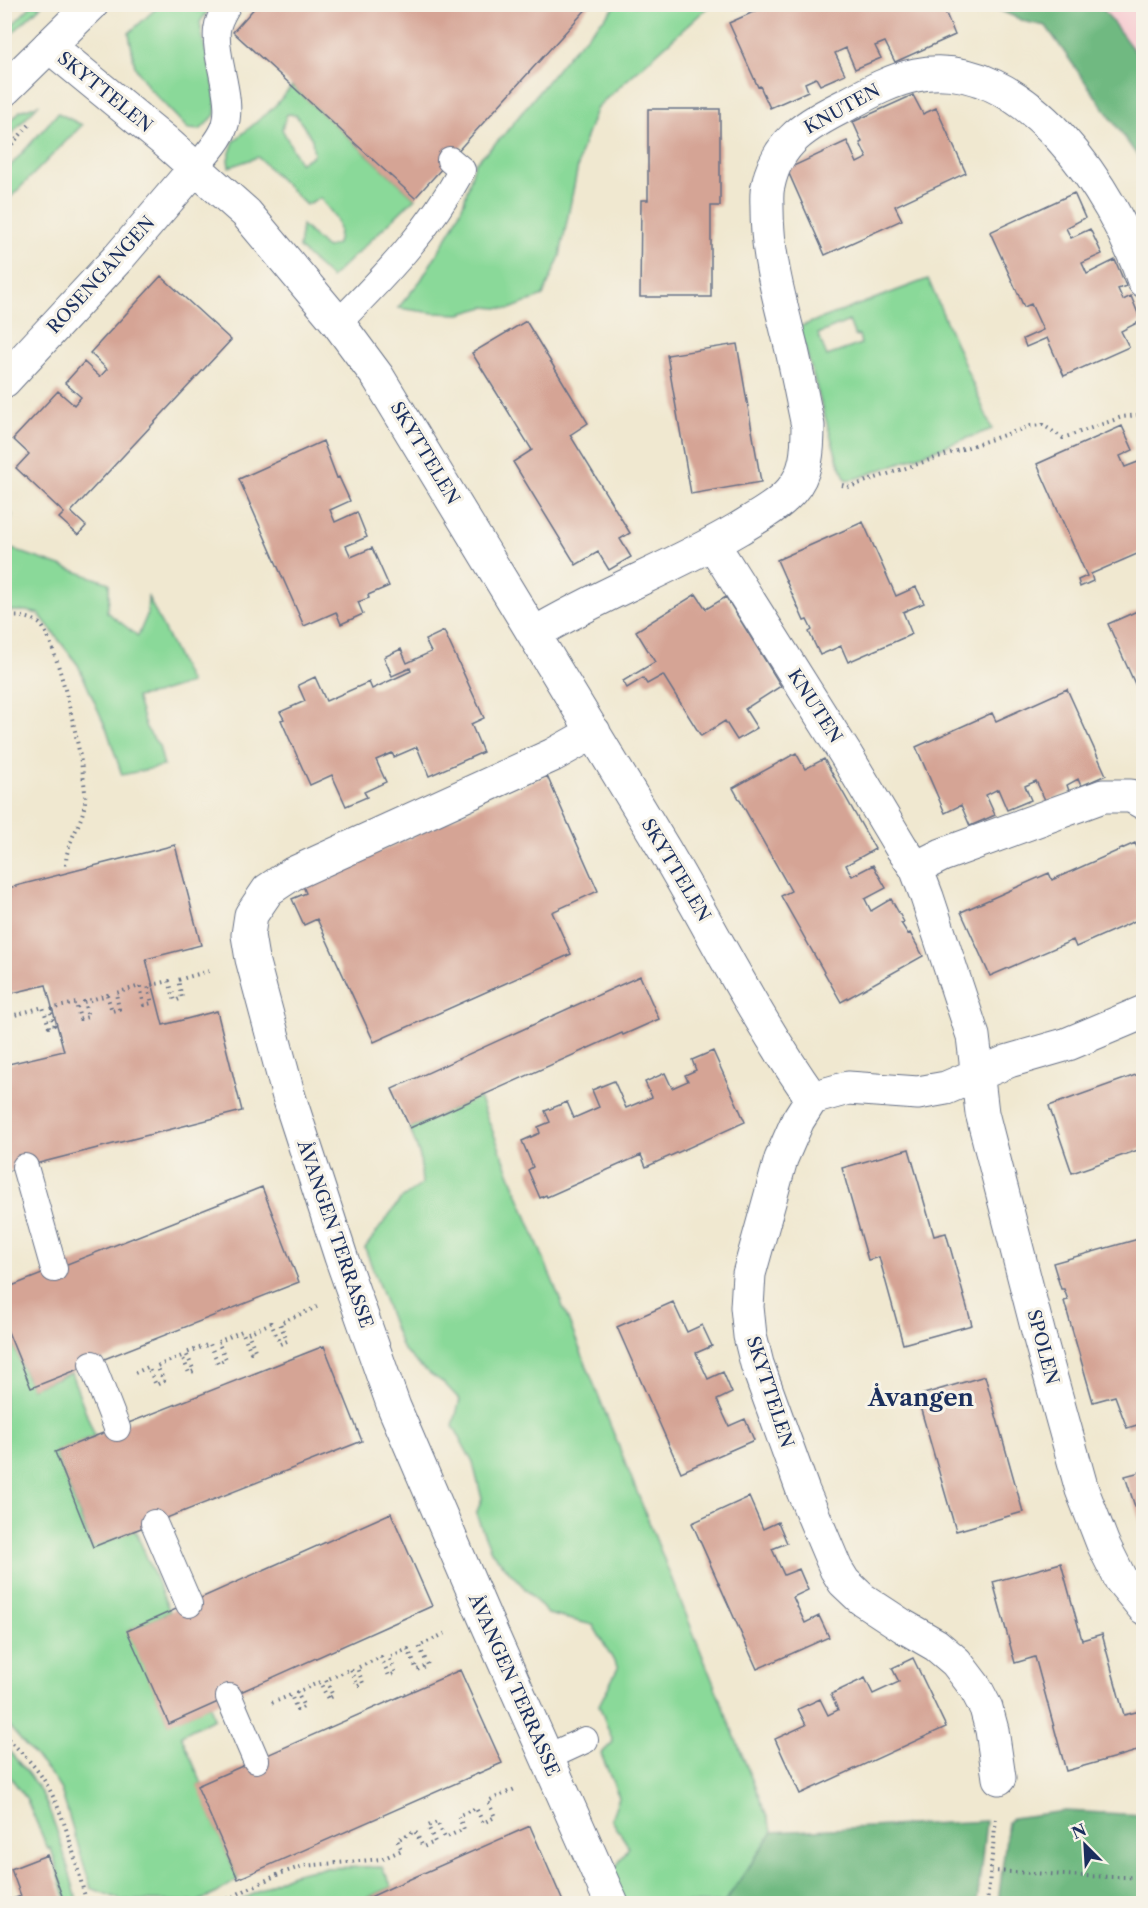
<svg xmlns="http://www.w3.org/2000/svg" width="1148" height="1908" viewBox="0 0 1148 1908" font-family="'Libre Caslon Text',serif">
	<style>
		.built { fill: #f7cfd3 }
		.green { fill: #8ad999; stroke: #52847c; stroke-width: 1.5; fill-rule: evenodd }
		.forest { fill: #6fb981; stroke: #457470; stroke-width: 1.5 }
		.building { fill: #d5a495 }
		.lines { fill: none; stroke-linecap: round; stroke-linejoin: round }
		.service-casing { stroke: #667086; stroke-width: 28 }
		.minor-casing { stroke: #667086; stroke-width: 35 }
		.tertiary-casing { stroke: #667086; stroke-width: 35 }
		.path { stroke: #667086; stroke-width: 4; stroke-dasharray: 1.5 4.5; stroke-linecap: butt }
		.service { stroke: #fff; stroke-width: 26 }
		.minor { stroke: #fff; stroke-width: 33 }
		.tertiary { stroke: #fff; stroke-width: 33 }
		.labels { text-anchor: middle; stroke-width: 6; stroke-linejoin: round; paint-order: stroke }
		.street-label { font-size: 18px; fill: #1b2f5e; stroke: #f7f3e8 }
		.district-label { font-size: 24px; font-weight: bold; fill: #1b2f5e; stroke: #f7f3e8 }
	</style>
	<rect width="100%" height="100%" fill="#f7f3e8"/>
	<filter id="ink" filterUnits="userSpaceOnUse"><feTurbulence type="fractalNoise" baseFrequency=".0167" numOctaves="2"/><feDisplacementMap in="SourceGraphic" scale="12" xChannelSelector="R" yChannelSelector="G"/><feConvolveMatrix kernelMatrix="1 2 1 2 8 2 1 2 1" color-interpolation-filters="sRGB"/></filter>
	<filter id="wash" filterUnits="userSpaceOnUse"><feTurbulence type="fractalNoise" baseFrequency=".008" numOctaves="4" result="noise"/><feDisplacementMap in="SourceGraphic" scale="24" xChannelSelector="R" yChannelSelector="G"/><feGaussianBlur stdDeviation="1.35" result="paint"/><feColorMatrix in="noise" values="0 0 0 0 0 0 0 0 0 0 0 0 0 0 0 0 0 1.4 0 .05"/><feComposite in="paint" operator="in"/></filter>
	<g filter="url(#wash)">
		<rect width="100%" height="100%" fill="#f0e8d0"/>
		<path class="built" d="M1100 5H1143V63Z"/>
		<path class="green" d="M32 5H42L5 40V32Z
			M160 5H212L200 22C203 53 219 85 215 115L200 130 188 129 149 88 135 67 129 33Z
			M617 5H707V8L597 107 581 151 560 256 543 296 510 309 485 307 460 314 434 313 398 308 421 280 453 227 464 202 475 163 502 137 571 52Z
			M292 86 415 198 331 278 299 248 302 225 326 248 337 244C343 221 334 216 320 198L306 205 258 157 229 167 228 159 234 141 273 108ZM287 114 296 115 312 139 314 155 300 163 282 129Z
			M38 105 5 141V127L20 111Z
			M58 113 82 125 5 203V172Z
			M928 279 992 429 858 478 846 480 837 458 799 327ZM849 321 855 336 859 335 861 344 827 356 818 334Z
			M4 508 12 514 6 547 109 583V598L107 612 138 636 147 615 148 597 190 683 155 694 136 697 146 728 159 746 164 766 122 775 107 730 78 665 39 614 26 611H5Z
			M479 1097 773 1832 724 1903H623L612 1873 629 1847 611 1819 619 1797 601 1754 613 1742 599 1705 618 1668 593 1625 548 1614 491 1551 476 1514 482 1499 473 1463 453 1426 460 1400 445 1384 422 1368 402 1348 365 1248 400 1200 422 1184 420 1157 410 1128Z
			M4 1322 31 1388 71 1373 95 1436 55 1452 92 1547 135 1530 170 1612 128 1631 169 1723 210 1705 214 1718 181 1735 202 1784 198 1786 238 1879 217 1893 197 1902 121 1900 91 1888 61 1790 52 1776 5 1722Z
			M5 1746C18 1762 34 1778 44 1798 59 1831 68 1868 78 1903H67L51 1848 48 1849 26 1798 5 1770Z
			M382 1867 392 1887 355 1903 234 1904C254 1895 273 1881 293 1874 320 1865 353 1868 382 1867Z"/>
		<path class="forest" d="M988 5H1100L1143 63V164L1046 26 1026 22Z
			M1065 1811 1143 1815V1903H998L1008 1822 1012 1818Z
			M986 1821 977 1903H724L773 1832Z"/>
		<g id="blocks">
			<path class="building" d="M258 4H591L415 198 233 32Z
				M766 4H942L955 35 895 62 885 42 875 46 881 58 855 69 846 48 835 53 845 74 820 85 816 78 805 83 808 91 770 108 760 86 758 87 729 23 767 6Z
				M913 95 923 114 936 108 966 173 895 206 902 220 825 255 787 169 847 141 857 163 867 158 860 143 862 142 853 122Z
				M648 109H720V206H711V297H640L641 200H648Z
				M1074 193 1085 218 1066 228 1071 238 1090 229 1102 254 1082 263 1087 274 1115 260 1126 286 1118 289 1123 300 1131 296 1141 321 1121 331 1129 347 1064 376 1047 338 1026 347 1023 339 1043 330 1031 304 1024 307 990 232Z
				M161 276 231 340 71 512 86 526 78 535 59 518 64 513 16 468 29 454 13 439 58 391 74 405 81 397 65 383 84 362 100 377 107 369 90 353Z
				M526 321 588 423 570 435 630 533 620 539 631 557 609 570 598 552 576 565 513 462 532 450 472 353Z
				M737 344 761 482 691 494 667 355Z
				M1122 426 1133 450 1120 456 1125 467 1138 462 1144 475V551L1091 574 1093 581 1080 587 1078 580 1087 576 1037 464Z
				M323 441 337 478 339 477 350 501 330 510 335 522 357 512 367 537 346 546 351 557 372 548 389 586 368 595 369 598 358 602 363 614 341 624 336 612 304 626 239 479Z
				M863 522 896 596 916 587 924 603 903 612 912 634 848 662 841 646 820 655 809 632 812 630 807 620 804 621 777 560Z
				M696 594 706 609 726 597 781 686 745 709 757 728 737 740 725 721 701 736 663 675 647 684 643 678 627 688 623 681 655 662 636 631Z
				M1144 608V704L1108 624Z
				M444 631 484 718 471 724 483 752 429 776 417 747 394 757 392 753 376 760 386 782 364 792 367 797 346 806 332 775 310 785 281 720 284 719 280 712 305 701 298 685 315 677 326 701 369 682 372 689 411 671 410 668 392 676 384 657 401 649 407 663 431 652 425 640Z
				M1067 689 1106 775 1081 786 1078 779 1067 785 1069 791 1046 802 1036 781 1025 786 1031 800 1007 810 998 789 986 795 995 815 970 826 961 805 945 813 916 747 992 713 996 721Z
				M796 753 805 769 824 759 875 849 846 865 852 876 873 865 886 888 865 899 871 911 891 899 904 922 901 923 908 934 910 933 923 956 841 1002 781 896 791 891 733 788Z
				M547 776 598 891 552 912 571 954 374 1042 317 919 304 925 292 899 306 893 303 886Z
				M1135 843 1144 863V917L1076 947 1073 940 990 976 961 912 1049 873 1052 880Z
				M175 845 201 945 146 959 163 1025 217 1011 242 1111 4 1172V1065L64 1051 46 985 4 995V889Z
				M640 976 659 1019 623 1035 622 1033 410 1128 392 1089Z
				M713 1051 745 1122 646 1167 641 1155 547 1197 546 1195 540 1198 528 1170 533 1167 522 1141 540 1133 538 1127 550 1122 545 1111 567 1102 574 1118 599 1107 592 1090 614 1081 626 1108 652 1097 645 1082 665 1073 672 1088 688 1081 685 1075 696 1070 692 1060Z
				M1144 1072V1148L1072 1173 1049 1106Z
				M909 1149 934 1236 946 1233 972 1325 903 1344 879 1257 868 1260 842 1168Z
				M262 1187 299 1282 31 1388 4 1322V1289Z
				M1142 1238 1144 1423 1127 1428 1115 1396 1093 1402 1064 1301 1068 1300 1064 1289H1061L1053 1263Z
				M673 1302 687 1332 702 1325 712 1346 696 1353 708 1379 723 1372 732 1393 717 1400 729 1426 745 1419 754 1440 681 1472 617 1327Z
				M324 1346 362 1441 93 1547 55 1452Z
				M985 1376 1023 1512 956 1531 917 1396Z
				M1144 1471V1531H1143L1125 1476Z
				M749 1497 763 1529 778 1522 787 1543 772 1549 784 1575 799 1569 808 1590 793 1597 805 1623 819 1616 829 1637 757 1669 692 1523Z
				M391 1513 432 1606 169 1724 127 1631Z
				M1061 1563 1082 1640 1102 1634 1124 1715 1144 1710V1748L1134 1751V1752L1066 1771 1035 1657 1015 1663 993 1582Z
				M913 1658 946 1727 800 1794 775 1739 806 1725 798 1709 820 1699 828 1715 838 1710 831 1694 865 1678 873 1694 899 1682 892 1668Z
				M460 1670 502 1763 238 1879 197 1786Z
				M530 1826 564 1904H355L392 1887Z
				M47 1855 65 1904H4V1902L21 1896 11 1869Z"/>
		</g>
	</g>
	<g filter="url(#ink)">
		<use href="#blocks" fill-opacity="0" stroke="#667086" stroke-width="1.5"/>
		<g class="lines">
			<defs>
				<path id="service" d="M196 167C206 155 220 141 225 126 234 99 214 58 217 30 218 20 223 13 228 4
					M338 323C385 276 430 229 462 170L450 160
					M25 1167 54 1269
					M92 1364 117 1428
					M154 1523 189 1604
					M229 1697 256 1760
					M546 1758 585 1740"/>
				<path id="minor" d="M49 46 166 142 246 213 338 323 378 377C474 534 570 691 664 849 713 932 756 1019 812 1098
					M4 381 120 256 196 167
					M713 544 846 755 901 847 916 868 927 897 973 1036 982 1113 1039 1335 1082 1490 1103 1544 1121 1580 1144 1608
					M534 634C600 594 672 568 738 529 756 518 777 507 791 491 807 473 808 450 808 426 802 398 797 370 790 342 779 298 767 255 767 209 767 201 766 193 768 186 777 141 808 124 846 105 868 93 891 80 916 75 1026 54 1114 193 1144 281
					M594 732 553 755 292 874 268 890 251 915 248 935 252 959 289 1097 341 1257 394 1407 484 1616 612 1904
					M916 868 942 855 1103 796H1131L1144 803
					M812 1098 798 1120 781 1159 749 1274 747 1307 750 1336 757 1364 803 1491 836 1569 844 1582 862 1599 903 1626 936 1645 956 1662 975 1687 986 1708 992 1730 999 1778
					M812 1098 848 1088 918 1093 946 1088 1009 1061 1068 1044 1144 1012"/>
				<path id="tertiary" d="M4 90 92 4"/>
			</defs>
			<use href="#service" class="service-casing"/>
			<use href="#minor" class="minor-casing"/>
			<use href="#tertiary" class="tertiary-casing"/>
			<path class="path" d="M4 153 30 124
				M842 485 849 487 1031 426 1043 425 1063 438 1122 417 1144 414
				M4 618C16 615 30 616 40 624 57 639 88 777 85 802 82 827 65 841 66 867
				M4 1018 43 1007 49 1027 54 1025 50 1009 76 1003 80 1019 88 1017 84 1002 107 995 112 1011 119 1009 116 993 140 986 144 1005 152 1003 148 986 169 981 175 1001 182 998 178 980 212 970
				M135 1373 148 1367 156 1385 164 1381 157 1366 182 1356 189 1373 194 1371 186 1353 210 1344 218 1363 226 1359 218 1342 242 1331 251 1352 255 1350 248 1333 271 1323 280 1344 287 1341 280 1323 317 1307
				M272 1703 291 1695 297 1710 304 1707 297 1692 320 1682 328 1699 333 1696 326 1680 351 1669 358 1686 363 1683 357 1668 381 1657 389 1676 396 1673 389 1657 408 1649 417 1670 428 1665 419 1646 446 1633
				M4 1735C18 1749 34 1764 44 1780 66 1815 76 1864 87 1904
				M991 1871C1042 1873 1093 1878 1144 1877
				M87 1902 97 1904
				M217 1904 279 1874 303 1866 382 1859 402 1850 397 1840 415 1831 423 1847 435 1842 428 1826 437 1822 445 1838 464 1829 458 1816 476 1808 483 1823 495 1817 488 1801 517 1788
				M987 1904 996 1818"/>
			<use href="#service" class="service"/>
			<use href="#minor" class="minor"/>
			<use href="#tertiary" class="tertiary"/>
		</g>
	</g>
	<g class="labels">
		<g class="street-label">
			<text transform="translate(105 92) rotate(39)" y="6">SKYTTELEN</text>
			<text transform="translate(842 109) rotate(-29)" y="6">KNUTEN</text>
			<text transform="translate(101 275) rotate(-48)" y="6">ROSENGANGEN</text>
			<text transform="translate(425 453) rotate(59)" y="6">SKYTTELEN</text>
			<text transform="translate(815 706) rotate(57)" y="6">KNUTEN</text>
			<text transform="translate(676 870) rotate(59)" y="6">SKYTTELEN</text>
			<text transform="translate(335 1234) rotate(71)" y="6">ÅVANGEN TERRASSE</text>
			<text transform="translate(1043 1347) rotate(75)" y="6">SPOLEN</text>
			<text transform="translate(770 1392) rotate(72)" y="6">SKYTTELEN</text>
			<text transform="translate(514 1685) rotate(66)" y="6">ÅVANGEN TERRASSE</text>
		</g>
		<g class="district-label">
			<text x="921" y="1406">Åvangen</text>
		</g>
	</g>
	<rect width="1148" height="1908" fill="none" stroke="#f7f3e8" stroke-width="24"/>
	<g transform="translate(1085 1845) rotate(336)" stroke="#f7f3e8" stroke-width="4.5" paint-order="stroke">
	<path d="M0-4.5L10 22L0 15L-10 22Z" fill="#1b2f5e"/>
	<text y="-9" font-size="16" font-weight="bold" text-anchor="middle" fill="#1b2f5e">N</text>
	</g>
</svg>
